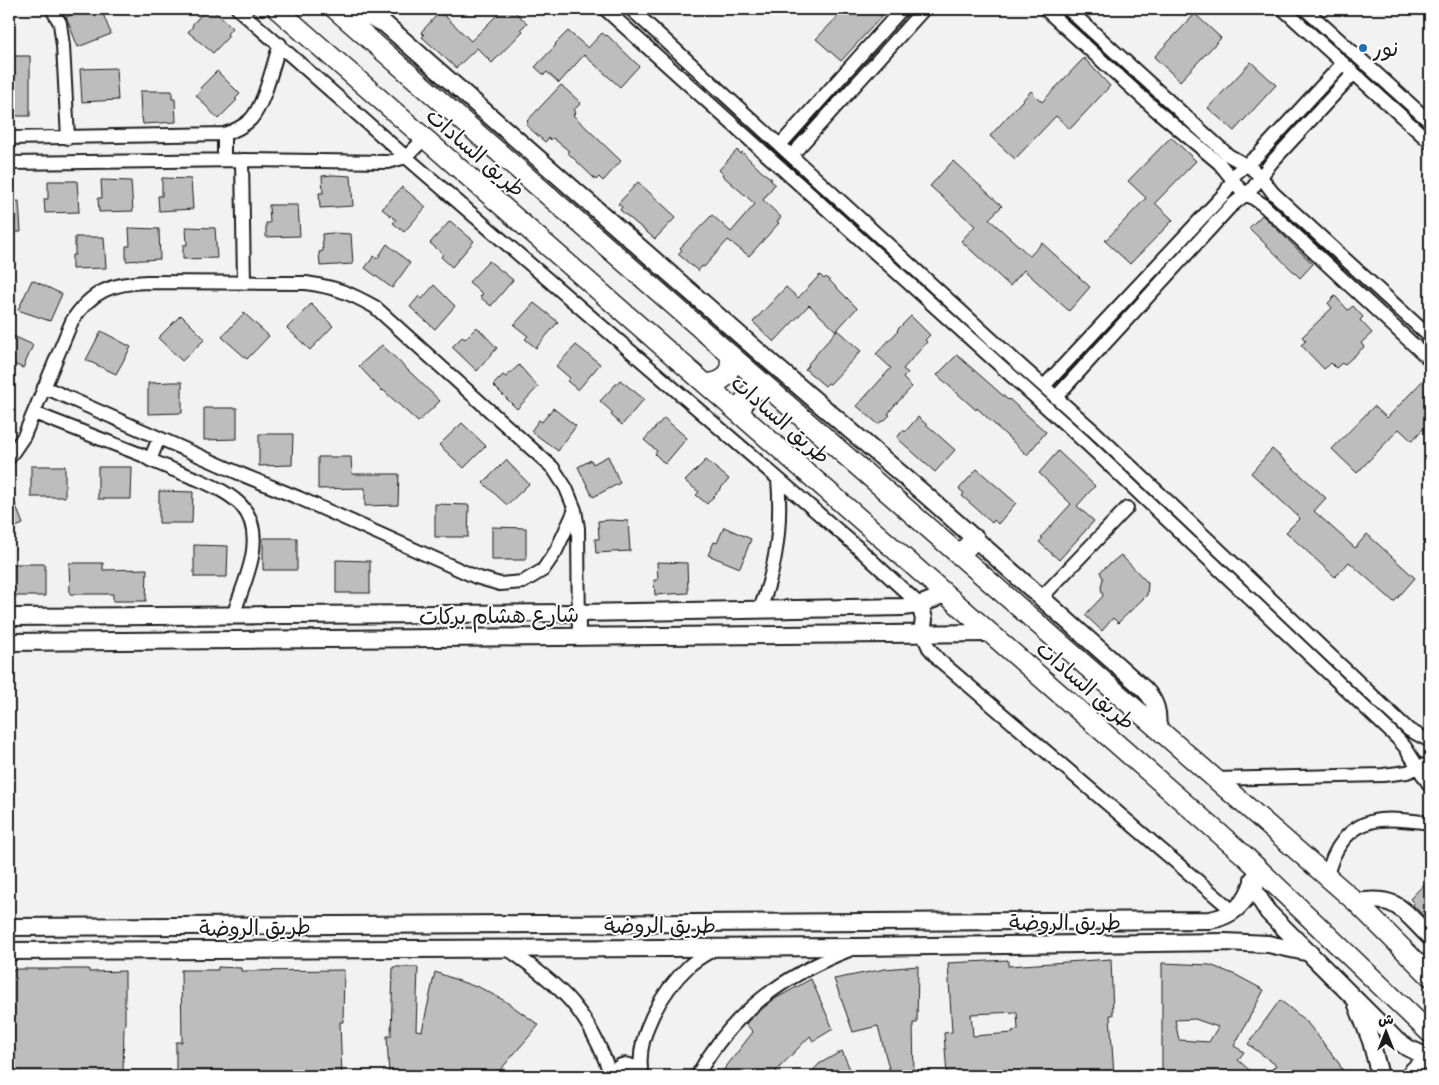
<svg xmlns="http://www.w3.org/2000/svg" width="1439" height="1085" viewBox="0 0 1439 1085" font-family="'Indie Flower','Playpen Sans Arabic',sans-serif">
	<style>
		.building { fill: #bdbdbd; stroke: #1c1c1c; fill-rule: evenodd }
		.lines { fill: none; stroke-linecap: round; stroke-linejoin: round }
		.minor-casing { stroke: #1c1c1c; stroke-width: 16 }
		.tertiary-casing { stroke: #1c1c1c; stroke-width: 20 }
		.secondary-casing { stroke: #1c1c1c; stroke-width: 22 }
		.minor { stroke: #fff; stroke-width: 12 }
		.tertiary { stroke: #fff; stroke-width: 16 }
		.secondary { stroke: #fff; stroke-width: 19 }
		.poi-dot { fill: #1f6fb2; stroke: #fff; stroke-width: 2 }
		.labels { text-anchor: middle; stroke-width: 4; stroke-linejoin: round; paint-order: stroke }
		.poi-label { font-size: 22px; fill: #1c1c1c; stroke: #fff; text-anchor: start }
		.street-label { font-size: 22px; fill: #1c1c1c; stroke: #fff }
	</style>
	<rect width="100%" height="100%" fill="#f2f2f2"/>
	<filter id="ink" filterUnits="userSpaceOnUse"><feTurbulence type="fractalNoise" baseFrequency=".02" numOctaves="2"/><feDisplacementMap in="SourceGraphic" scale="10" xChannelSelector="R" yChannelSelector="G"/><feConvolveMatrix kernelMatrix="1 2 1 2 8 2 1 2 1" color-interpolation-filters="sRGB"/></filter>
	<g filter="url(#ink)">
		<path class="building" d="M88 9H101L111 34 78 47 66 17Z
			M206 9H212L232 28 227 34 229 36 213 53 188 32 193 26 192 25Z
			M503 9H512L527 23 521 29 523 31 492 63 477 48 456 68 422 37 424 35 421 32 439 13 443 16 444 15 471 41Z
			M845 9H874L882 16 841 61 816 39Z
			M1195 14 1221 38 1180 81 1154 57Z
			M568 31 588 48 602 33 606 36 607 35 639 66 620 87 584 55 559 83 547 72 544 75 535 67 556 45 555 44Z
			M9 56H30V116H9Z
			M1084 58 1110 86 1070 129 1056 116 1015 159 990 136 1031 91 1042 102Z
			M1251 62 1276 85 1234 131 1208 108Z
			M116 68 118 100 82 102 80 69Z
			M217 71 240 94 235 99 237 100 218 119 196 95 202 90 200 88Z
			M561 85 581 103 574 110 576 112 573 115 621 161 603 181 599 177 596 180 567 152 569 151 553 138 551 140 549 138 545 142 526 125 528 122 527 121Z
			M140 91H172V99H175L176 122 143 124 142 117H141Z
			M1171 137 1196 161 1155 203 1173 220 1130 264 1105 241 1146 198 1128 181Z
			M737 150 741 154 742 152 762 172 772 179 770 180 775 184 763 200 781 217 777 222 779 223 749 256 728 240 704 267 702 266 698 271 678 254 682 250 680 248 712 215 731 232 755 204 722 175 723 174 719 170Z
			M953 161 1002 206 989 219 1030 256 1042 243 1090 287 1069 311 1024 270 1010 286 961 241 975 226 930 186Z
			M333 175 351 176 353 206 320 208 319 193H323L322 176Z
			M162 178 191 179 193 209 159 211 158 196H162Z
			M101 180 131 181 133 211 99 212 98 198H102Z
			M48 181H77L79 212 45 213 44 199H48Z
			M638 182 676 217 655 239 620 210 622 207 618 204Z
			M402 187 426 207 404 232 393 223 396 220 382 209Z
			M19 201 21 232H9V202Z
			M269 205H298L300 236 266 237V223H270Z
			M1262 215 1313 264 1300 278 1249 228Z
			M450 221 474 241 452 267 441 257 443 254 430 243Z
			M186 227 215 228 217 258 183 259V245H187Z
			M129 228 159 229 160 259 126 261V246H130Z
			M333 233 351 234 353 264 320 266 319 252 323 251 322 234Z
			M75 237H104L106 268 72 269V255H75Z
			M387 244 410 263 392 288 365 268 374 256 377 259Z
			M489 261 513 280 491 306 480 297 483 294 469 282Z
			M820 275 824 279 826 277 857 308 836 331 809 305 774 342 753 322 786 287 798 298Z
			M32 280 62 294 50 321 18 310Z
			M434 285 455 306 435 329 410 307 419 296 422 299Z
			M1335 296 1348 310 1353 306 1363 317 1360 320 1372 333 1361 343 1364 347 1344 365 1342 363 1336 368 1331 363 1324 369 1301 345 1306 341 1302 337 1332 308 1328 303Z
			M534 303 558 322 536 348 525 339 528 336 514 325Z
			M311 304 333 326 310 350 287 328Z
			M244 313 269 336 247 359 222 337Z
			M181 315 205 339 182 361 158 338Z
			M911 316 930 335 925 340 927 342 903 369 908 373 903 378 912 387 893 407 888 414 890 415 883 422 882 421 878 424 857 406 891 368 876 354 898 331 897 330Z
			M477 327 497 348 477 371 452 347 462 337 465 339Z
			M837 330 861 351 830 384 828 383 825 386 805 369 809 365 808 364Z
			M101 331 131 347 116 374 86 360Z
			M9 334 33 345 23 368 9 362Z
			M382 345 440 401 418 422 383 390 382 391 359 366Z
			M576 345 600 364 578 390 567 381 570 378 556 366Z
			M957 355 1008 400 1009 399 1046 432 1027 455 977 408 976 410 937 375Z
			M519 365 538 387 517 409 493 385 503 375 506 377Z
			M1430 373V421L1412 441 1399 429 1357 473 1332 449 1374 406 1387 418Z
			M620 380 644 399 622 425 611 415 613 413 600 401Z
			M172 382H182V413L148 414V383Z
			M204 408H237V439L204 440Z
			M553 408 576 426 558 451 531 431 539 420 542 422Z
			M918 417 955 450 935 472 897 438 903 430 905 432Z
			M664 418 687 438 665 464 655 454 657 451 644 440Z
			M462 423 486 446 464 468 439 445Z
			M259 434H293L292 465 259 466Z
			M1272 449 1326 498 1314 511 1355 548 1367 534 1415 578 1394 602 1349 562 1335 577 1286 532 1300 518 1251 473Z
			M1058 451 1095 486 1077 506 1094 521 1059 560 1039 542 1043 538 1041 537 1071 504 1039 473Z
			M608 456 620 483 593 497 578 467 591 460 593 464Z
			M318 457H351L352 474H399L398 505 365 506V488L318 489Z
			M506 460 529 484 507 505 483 483Z
			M706 460 729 479 707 504 696 495 699 492 685 481Z
			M31 466H65V497H31Z
			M98 467H132L131 499H98Z
			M977 469 1016 503 998 524 994 520 992 523 978 510 962 496 964 493 959 489Z
			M9 488 23 524 9 530Z
			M159 491 193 492 192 523H159Z
			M435 504 469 505 468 537H435Z
			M610 520 628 521 630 551 596 553 595 539H599L598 521Z
			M492 527 526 528V560H492Z
			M724 527 751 539 740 568 708 555 714 542 717 543Z
			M263 538H297V570H263Z
			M194 545 228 546 227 577H194Z
			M1121 555 1148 583 1147 595 1118 623 1113 618 1102 631 1085 615 1103 596 1101 588 1103 578 1100 572Z
			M336 560 370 561V593H336Z
			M657 562 687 563 688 593 655 595 654 580H658Z
			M69 563H103V570L147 569 146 601H113V594H70Z
			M11 564H45V596H11Z
			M1430 878V923L1413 905 1414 903 1410 899Z
			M1111 959 1113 1015H1110L1114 1076H947L944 1033 952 1032 948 963 1008 960V966ZM1017 1012 1018 1030 1012 1031 1013 1033 973 1036 971 1014Z
			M1162 963 1210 965 1236 975 1264 990 1234 1046 1244 1052 1238 1060 1256 1076H1162ZM1195 1019 1218 1027 1209 1042 1179 1040 1175 1020Z
			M918 966 917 1023H913L914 1076H891L878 1026 853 1032 834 979 885 969Z
			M218 967 241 968V971L344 970 343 1022H340L342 1076H176V1042H182L181 970H218Z
			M393 967H418L416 1030 422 1031 435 972 476 987 477 986 505 1001 539 1025 495 1076H389L387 1036H391Z
			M19 969H89V972L125 971V1025H124L123 1076H9V970Z
			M811 979 833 1029 813 1041 810 1036 776 1071 781 1076H730L722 1072 753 1032 746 1024 748 1021 773 1000Z
			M1280 1000 1306 1021 1338 1062 1346 1076H1266L1276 1065 1248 1044Z
			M842 1051 853 1076H808L819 1064Z"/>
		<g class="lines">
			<defs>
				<path id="minor" d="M52 9 60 23 63 46 68 138
					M238 9 406 157 856 546 920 605
					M605 9 1087 444 1397 738 1405 747 1430 786
					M631 9 1012 358 1096 433 1409 730 1430 741
					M1045 9 1157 111 1219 163 1241 190 1262 204 1430 360
					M1068 9 1228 155 1251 168 1261 177 1273 193 1430 337
					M1283 9 1430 142
					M1305 9 1430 122
					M224 134V160
					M9 138 224 134C234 131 243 127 251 119 265 103 273 64 280 44
					M780 145 902 9
					M792 155 924 9
					M242 160 244 282
					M9 163 242 160 388 162 406 157 425 138
					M1044 386 1226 192 1235 174 1258 155 1343 63
					M44 387 243 475 299 498 476 577 500 584 523 582 543 570 556 551 575 510
					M1056 397 1230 207 1252 189 1271 163 1354 73
					M34 413 142 455 150 460C166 467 181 473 197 479 235 495 261 510 252 557 248 577 239 597 233 616
					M9 458 24 436 72 321C91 291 113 283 147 282L306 283C335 287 350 293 375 307L553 468 566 488 575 510 578 528 579 636
					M150 460 159 438
					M1041 598 1127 508
					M760 609C777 566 782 525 778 479
					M922 633 929 648 939 660 1233 911
					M1214 779 1383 775 1407 772 1430 763
					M1327 878C1332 850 1348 824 1380 820 1396 818 1414 821 1430 823
					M506 948C562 986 589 1011 611 1076
					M611 1076C619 1062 627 1061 640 1071
					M642 1076C634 1037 662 991 690 965 698 958 708 953 716 948
					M697 1076C732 1012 784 975 852 949"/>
				<path id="tertiary" d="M344 17 365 15 385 24 774 365 928 497 1144 689C1156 701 1159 712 1157 729
					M920 605 924 619 922 633
					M9 617 579 613 904 607C919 606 931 602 944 593
					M9 642 990 633
					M1253 879 1256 893 1268 912 1396 1040 1408 1048 1430 1058
					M1356 902C1398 895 1402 910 1430 937
					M9 927 1210 920C1233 916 1246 904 1253 882
					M9 951 858 947 1225 942 1268 944 1310 953
					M1357 1005 1371 1041 1380 1076
					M1409 1076C1414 1068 1420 1063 1430 1060"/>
				<path id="secondary" d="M277 9 1245 856 1430 1033
					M335 9 1356 902 1430 976
					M706 384C725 382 732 375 730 355
					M741 415C743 396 749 389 769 389
					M959 555 975 539"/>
			</defs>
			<use href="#minor" class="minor-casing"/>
			<use href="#tertiary" class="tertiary-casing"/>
			<use href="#secondary" class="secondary-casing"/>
			<use href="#minor" class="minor"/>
			<use href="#tertiary" class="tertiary"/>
			<use href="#secondary" class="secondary"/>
		</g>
	</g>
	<circle class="poi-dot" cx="1363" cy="48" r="5"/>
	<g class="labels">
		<g class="poi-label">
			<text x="1373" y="56">نور</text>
		</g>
		<g class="street-label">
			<text transform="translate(476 152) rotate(41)" y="8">طريق السادات</text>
			<text transform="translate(781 419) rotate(41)" y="8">طريق السادات</text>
			<text transform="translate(499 615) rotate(-1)" y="8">شارع هشام بركات</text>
			<text transform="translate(1086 685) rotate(41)" y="8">طريق السادات</text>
			<text x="1065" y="930">طريق الروضة</text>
			<text x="660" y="933">طريق الروضة</text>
			<text transform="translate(255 927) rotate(-1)" y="8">طريق الروضة</text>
		</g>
	</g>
	<rect width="1439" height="1085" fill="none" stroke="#fff" stroke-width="30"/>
	<rect x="15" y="15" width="1409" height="1055" fill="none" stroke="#1c1c1c" stroke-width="2" filter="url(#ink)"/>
	<g transform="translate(1386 1032)" stroke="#ffffff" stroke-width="4" paint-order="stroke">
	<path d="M0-4L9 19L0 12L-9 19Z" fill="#1c1c1c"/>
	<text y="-8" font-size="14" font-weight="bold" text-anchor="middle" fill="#1c1c1c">ش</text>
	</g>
</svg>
